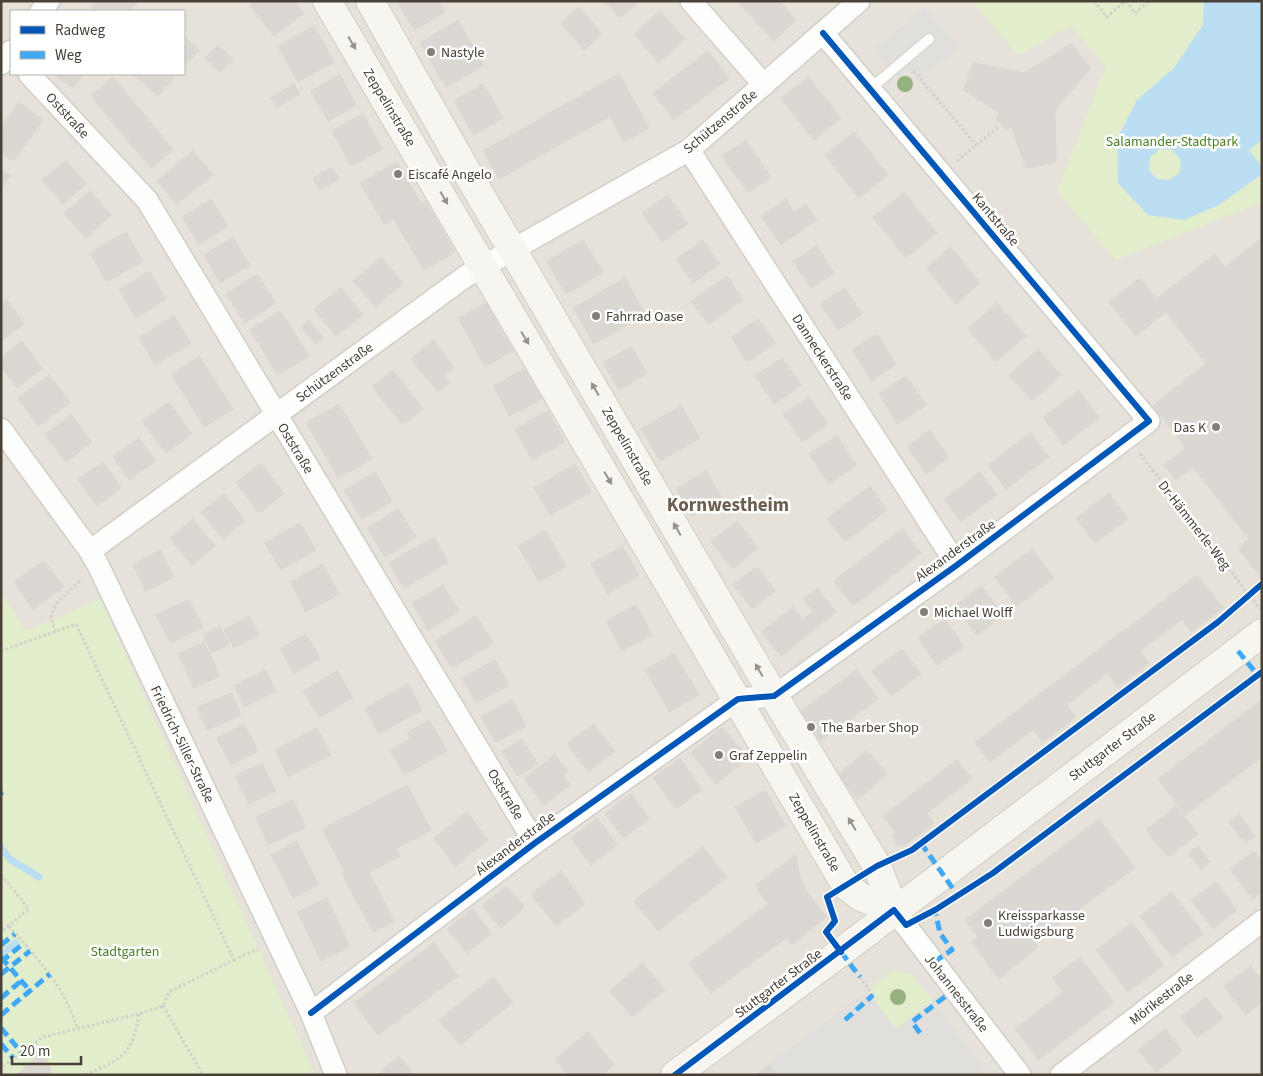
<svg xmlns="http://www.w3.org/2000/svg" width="1263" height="1076" viewBox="0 0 1263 1076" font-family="'Source Sans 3',sans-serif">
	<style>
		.residential { fill: #e6e2d9; fill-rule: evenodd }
		.green { fill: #e1edcb }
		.parking { fill: #e1dfdc }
		.water { fill: #bbdef2; fill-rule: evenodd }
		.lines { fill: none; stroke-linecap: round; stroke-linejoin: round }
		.stream { stroke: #bbdef2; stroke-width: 7 }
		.building { fill: #dbd7d3; stroke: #dbd7d1 }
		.lane-casing { stroke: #d0cec9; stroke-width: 12 }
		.street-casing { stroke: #d0cec9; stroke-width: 24 }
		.secondary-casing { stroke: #d2cdc3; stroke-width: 30 }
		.path { stroke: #d2d0ca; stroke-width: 3; stroke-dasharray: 2.5 2.5; stroke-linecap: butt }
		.lane { stroke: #fdfdfc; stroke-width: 10 }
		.street { stroke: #fdfdfc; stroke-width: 21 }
		.secondary { stroke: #f7f5ef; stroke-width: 28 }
		.quiet { stroke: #3fa9f5; stroke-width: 5; stroke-dasharray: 10 5; stroke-linecap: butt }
		.cycleway-casing { stroke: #fff; stroke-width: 9 }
		.cycleway { stroke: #0057b8; stroke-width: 6 }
		.tree { fill: #96b27f }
		.oneway { fill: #97928a }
		.poi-dot { fill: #847e76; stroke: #fff; stroke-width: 2 }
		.labels { text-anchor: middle; stroke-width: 5; stroke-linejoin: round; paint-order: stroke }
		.poi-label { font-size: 14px; fill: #494137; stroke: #fff; text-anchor: start }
		.street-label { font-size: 14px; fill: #494137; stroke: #fff }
		.park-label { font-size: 14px; fill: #4b7f26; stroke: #fff }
		.district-label { font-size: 19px; font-weight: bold; fill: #6d5f4d; stroke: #fff }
	</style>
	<rect width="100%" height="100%" fill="#f2f0ec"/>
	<path class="residential" d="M1 1H1262V1075H1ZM11 11H184V74H11Z"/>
	<path class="green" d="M972 1H1262V202L1116 260 1057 191 1106 66 1071 26 1018 55Z
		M1 593 26 631 100 599 315 1075H1Z
		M893 970 912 975 933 1001 895 1029 867 991Z"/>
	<path class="parking" d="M924 7 959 47 918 82 907 69 898 77 874 50Z
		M867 991 896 1029 933 1001 989 1075H776L768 1065Z"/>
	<path class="water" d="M1204 1H1262V140L1249 150 1262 167V174L1219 205 1184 220 1148 215 1118 183 1117 139 1137 100 1174 68 1203 25ZM1160 149 1172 150 1181 160 1180 172 1170 180 1157 179 1149 170 1150 157Z
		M16 938 20 944 1 959V951Z"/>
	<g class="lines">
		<path class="stream" d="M1 848 11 860 39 877"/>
	</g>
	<path class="building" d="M96 1H138L131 11H96L91 8Z
		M255 1H295L304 13 274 36 250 5Z
		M397 1H438L445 12 414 30Z
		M604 1H639L620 18Z
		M737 1H779L796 20 774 41Z
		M579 7 602 34 584 50 561 23Z
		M660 11 685 39 659 63 634 34Z
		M458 20 471 43 433 65 420 43Z
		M314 26 334 62 298 82 278 46Z
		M184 36 199 50 184 66Z
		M471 43 484 65 446 87 433 65Z
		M1071 44 1091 68 1055 110 1056 162 1026 168 1011 126 1006 130 995 117 1000 113 963 90 974 63 1024 73Z
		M218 45 233 59 220 72 205 58Z
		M708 51 729 79 701 99 681 72Z
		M681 72 701 99 674 120 653 93Z
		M53 74H84L73 88Z
		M133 74H177L158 96Z
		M619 74 649 128 624 142 610 117 591 127 575 99Z
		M340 75 356 105 328 121 311 91Z
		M113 77 144 114 121 133 91 95Z
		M808 77 841 118 814 140 781 99Z
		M294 84 300 94 277 108 271 98Z
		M483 84 503 118 474 135 454 101Z
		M575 99 591 127 545 153 529 125Z
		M19 102 43 120 28 141 4 123Z
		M144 114 173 150 151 168 121 133Z
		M363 114 382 149 351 166 332 131Z
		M4 123 28 141 13 161 1 153V126Z
		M529 125 545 153 499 179 483 151Z
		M854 132 888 175 859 198 825 155Z
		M746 140 771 177 748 193 722 156Z
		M193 151 213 175 176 204 157 181Z
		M66 160 86 184 63 204 42 180Z
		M397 162 421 203 384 224 360 183Z
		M332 167 339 179 320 190 313 178Z
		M1 170 10 176 1 188Z
		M90 191 111 215 86 238 64 213Z
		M904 193 937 233 906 258 873 217Z
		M668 195 688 224 662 242 642 213Z
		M211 199 228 226 199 244 182 217Z
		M786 199 794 212 806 204 817 220 781 245 761 216Z
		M425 201 455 252 424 270 394 219Z
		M126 232 143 261 107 282 90 253Z
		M233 237 250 265 220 283 204 255Z
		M1262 238V572L1259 575 1238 548 1249 539 1193 467 1176 480 1164 465 1186 448 1153 405 1206 364 1156 299 1215 254 1225 267Z
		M583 240 603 272 566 294 547 261Z
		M703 240 720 264 693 283 676 259Z
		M817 246 834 273 811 288 793 261Z
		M951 247 980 283 956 304 926 268Z
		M381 257 403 283 376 307 353 281Z
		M149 271 166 299 136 318 119 290Z
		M257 274 276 303 245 323 226 294Z
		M727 276 743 300 708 324 691 301Z
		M625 278 645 314 594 344 573 308Z
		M1140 278 1166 312 1136 336 1109 302Z
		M341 288 363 315 336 336 314 309Z
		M845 288 862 314 838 330 820 304Z
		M7 300 24 324 1 341V304Z
		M486 303 513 351 485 366 458 318Z
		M997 303 1026 336 996 362 968 329Z
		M280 311 294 332 263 351 250 330Z
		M174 316 191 343 155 365 139 338Z
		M758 319 775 343 747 362 731 337Z
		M309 320 323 338 316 344 301 327Z
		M294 332 309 356 278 375 263 351Z
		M877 334 896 364 872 381 852 350Z
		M433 340 454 367 444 376 450 383 438 392 411 359Z
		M22 341 42 369 17 388 1 367V357Z
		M631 347 647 373 619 390 603 363Z
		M1038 349 1061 375 1032 401 1009 375Z
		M199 356 233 409 204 427 171 374Z
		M782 358 801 385 775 404 755 376Z
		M525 369 542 399 510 416 493 386Z
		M393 370 423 409 403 425 372 387Z
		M49 375 70 403 38 426 18 398Z
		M906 376 926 405 898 424 879 394Z
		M1079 391 1099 418 1063 445 1043 417Z
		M809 397 828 424 802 442 783 414Z
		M169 402 192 434 166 453 142 421Z
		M339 404 356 432 323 451 306 423Z
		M681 406 700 438 660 461 641 429Z
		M548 411 565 442 532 460 515 429Z
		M71 415 92 442 66 462 45 435Z
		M930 430 949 458 926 474 907 446Z
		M356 432 372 459 338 478 323 451Z
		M1030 433 1049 457 1027 473 1009 449Z
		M837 436 856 465 829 484 809 454Z
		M139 438 156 461 129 480 113 456Z
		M1009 449 1027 473 1006 489 988 465Z
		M103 462 121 488 97 506 78 479Z
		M261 463 284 494 259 513 236 482Z
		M575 464 591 492 550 515 534 488Z
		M706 471 722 498 691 516 676 489Z
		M375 472 392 501 362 519 344 490Z
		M980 472 997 495 979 508 962 486Z
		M870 486 887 510 845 542 827 518Z
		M962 486 979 508 961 522 944 499Z
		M1109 493 1128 519 1095 543 1076 518Z
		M224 494 245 521 223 539 201 512Z
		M398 509 416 537 385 557 367 528Z
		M193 519 215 546 192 565 170 539Z
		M737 521 758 548 733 569 711 542Z
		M300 523 316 550 281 570 265 543Z
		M902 529 921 553 897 572 878 547Z
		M545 530 566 566 539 582 518 546Z
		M434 537 448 562 404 588 389 563Z
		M622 546 639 575 608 594 591 564Z
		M878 547 897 572 853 606 834 581Z
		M1032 549 1054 578 1017 606 995 577Z
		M160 550 174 577 146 591 133 564Z
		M44 561 64 587 33 609 14 582Z
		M323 564 339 594 306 612 290 582Z
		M757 567 775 591 752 609 733 584Z
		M1197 575 1223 608 1191 632 1182 619 1140 651 1125 630Z
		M443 585 459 611 428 630 412 603Z
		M981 586 1003 615 977 635 955 606Z
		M817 588 836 612 781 656 761 632 793 607 803 620 813 611 803 599Z
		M189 599 203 627 171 643 156 615Z
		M636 605 652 635 622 651 606 621Z
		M249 616 259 635 234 648 224 630Z
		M476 616 493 643 452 668 435 641Z
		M945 619 964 647 937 665 918 638Z
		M220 626 229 644 212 653 203 635Z
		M1124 630 1149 663 1118 687 1108 673 1067 705 1052 685Z
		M306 634 320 658 294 673 280 649Z
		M204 642 220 676 194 688 178 654Z
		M902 649 921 674 891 696 872 671Z
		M674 653 699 695 670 712 645 670Z
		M495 660 509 685 476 703 462 678Z
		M265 670 276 691 244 707 234 686Z
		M857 670 878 699 849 720 828 691Z
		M337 671 353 698 319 717 303 691Z
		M408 684 422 710 379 734 365 708Z
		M1051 685 1076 717 1043 742 1034 729 990 762 975 742Z
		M828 691 849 720 821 741 800 712Z
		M232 693 241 715 207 730 197 707Z
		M512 700 526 726 496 743 481 717Z
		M1260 701 1262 757 1185 815 1158 779Z
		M429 720 447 751 404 775 390 750 410 739 407 733Z
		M244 724 258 751 231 765 217 738Z
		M593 724 615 751 588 772 567 744Z
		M722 727 748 758 716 784 691 753Z
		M317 728 331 755 288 777 275 750Z
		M522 739 538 764 517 776 502 752Z
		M867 750 887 774 858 799 838 775Z
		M555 754 568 772 563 776 570 785 544 805 524 779Z
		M680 758 702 789 676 809 653 778Z
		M957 760 972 779 927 813 934 823 905 845H897L893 837 895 832 883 816Z
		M262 763 276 791 249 804 235 776Z
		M407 785 431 830 396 849 400 856 369 872 394 921 373 932 342 874 345 872 322 829Z
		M765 790 786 826 756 843 735 807Z
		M631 794 649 819 623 838 605 813Z
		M293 800 306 827 268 845 256 817Z
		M1176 806 1198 834 1168 857 1146 830Z
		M467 812 488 840 455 866 434 838Z
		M1239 814 1255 836 1245 843 1229 822Z
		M597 818 617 845 591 865 571 838Z
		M1099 819 1135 868 1034 942 1038 947 999 979 972 942 978 937 965 920Z
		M297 841 308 863 282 876 271 855Z
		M1198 846 1210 862 1201 869 1188 853Z
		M703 847 727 877 658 931 634 901Z
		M1254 851 1262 861V892L1253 899 1230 869Z
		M796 854 799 873 806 890 826 917 792 945 786 938 711 993 689 963 768 904 755 886Z
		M308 863 319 885 293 898 282 876Z
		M561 871 585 904 556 926 531 894Z
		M1216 882 1237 910 1213 929 1191 900Z
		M506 886 525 907 501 928 482 906Z
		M1172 892 1203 933 1172 957 1140 916Z
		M327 898 350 947 321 961 298 912Z
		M472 909 491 933 467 953 447 929Z
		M1132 923 1164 965 1128 992 1096 950Z
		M434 943 458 976 378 1035 354 1003Z
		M1080 957 1114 1002 1039 1060 1015 1029 1063 992 1052 978Z
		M642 963 665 990 632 1017 610 991Z
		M1251 966 1262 980V1002L1246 1015 1224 986Z
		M493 977 513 1002 460 1045 439 1020Z
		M1206 997 1223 1018 1197 1038 1181 1017Z
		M1165 1029 1182 1051 1156 1072 1138 1050Z
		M588 1032 614 1065 602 1075H568L555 1059Z
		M44 1051 52 1075H16Z
		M399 1056 414 1075H377Z
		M768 1065 776 1075H756Z"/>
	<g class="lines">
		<defs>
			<path id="lane" d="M870 89 929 39"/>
			<path id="street" d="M691 1 764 85
				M41 11 49 1
				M1 64 11 51
				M29 74 147 200 535 843
				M689 150 957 565
				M1 429 90 551 99 567 311 1013 336 1075
				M90 551 466 276 689 150 859 1
				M894 910 1020 1075
				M311 1013 535 843 738 699 774 696 957 565 1149 421 823 33
				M1061 1075 1262 921"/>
			<path id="secondary" d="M327 1 846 886 861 897 894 910
				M370 1 472 181 774 696 877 866 894 910
				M675 1075 841 952 1262 633"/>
		</defs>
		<use href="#lane" class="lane-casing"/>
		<use href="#street" class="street-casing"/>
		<use href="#secondary" class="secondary-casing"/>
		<path class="path" d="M1094 1 1107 17 1123 3 1121 1
			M1126 1 1135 13 1149 1
			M914 71 976 145
			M957 161 999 126
			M1140 454 1260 609
			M55 632 51 616 56 604 82 579
			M1 651 76 624 234 960 169 992 163 1006 139 1014 43 1037 1 1068
			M1259 676 1262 672
			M898 854 912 850 1218 622 1262 584
			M1 875 29 909 1 932
			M9 926C38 960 62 983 77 1027
			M829 928 835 921 830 907
			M234 960 258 949
			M860 977 873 995
			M163 1006 203 1075
			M85 1075C122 1059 132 1056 139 1014"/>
		<use href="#lane" class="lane"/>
		<use href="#street" class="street"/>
		<use href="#secondary" class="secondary"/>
		<path class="quiet" d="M1238 651 1260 678
			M1 793 3 792
			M921 843 958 896
			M1 945 15 934
			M841 952 860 977
			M1 957 30 991
			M1 962 24 943
			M934 962 952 950 940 933 935 910
			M1 974 30 951
			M1 998 21 981
			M1 1015 50 974
			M845 1020 873 995
			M1 1028 21 1052
			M920 1033 912 1022 955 989
			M1 1044 13 1058"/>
		<defs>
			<path id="cycleway" d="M841 952 826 932 835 921 827 897 877 866 912 850 1218 622 1262 584
				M311 1013 535 843 738 699 774 696 957 565 1149 421 823 33
				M675 1075 894 910 906 925 935 910 993 873 1262 672"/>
		</defs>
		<use href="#cycleway" class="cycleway-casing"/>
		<use href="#cycleway" class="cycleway"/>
	</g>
	<g class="tree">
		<circle cx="905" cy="84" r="8"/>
		<circle cx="898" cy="997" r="8"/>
	</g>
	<defs><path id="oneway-solid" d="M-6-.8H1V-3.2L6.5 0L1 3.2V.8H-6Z" transform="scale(1.25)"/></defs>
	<g class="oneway">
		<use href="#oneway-solid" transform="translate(352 43) rotate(59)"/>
		<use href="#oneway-solid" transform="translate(444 198) rotate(60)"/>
		<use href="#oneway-solid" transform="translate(525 338) rotate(59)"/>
		<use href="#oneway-solid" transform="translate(595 389) rotate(-120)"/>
		<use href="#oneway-solid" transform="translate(608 478) rotate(59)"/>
		<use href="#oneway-solid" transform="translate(677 529) rotate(-120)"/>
		<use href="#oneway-solid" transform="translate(759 670) rotate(-120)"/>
		<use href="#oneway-solid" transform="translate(852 824) rotate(-121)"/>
	</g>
	<g class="poi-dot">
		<circle cx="431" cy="52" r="5"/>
		<circle cx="398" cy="174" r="5"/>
		<circle cx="596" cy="316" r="5"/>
		<circle cx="1216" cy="427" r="5"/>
		<circle cx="924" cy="612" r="5"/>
		<circle cx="811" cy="727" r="5"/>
		<circle cx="719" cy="755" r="5"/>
		<circle cx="988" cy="923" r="5"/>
	</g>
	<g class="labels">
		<g class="poi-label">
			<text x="441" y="57">Nastyle</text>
			<text x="408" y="179">Eiscafé Angelo</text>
			<text x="606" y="321">Fahrrad Oase</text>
			<text x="1206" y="432" text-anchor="end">Das K</text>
			<text x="934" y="617">Michael Wolff</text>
			<text x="821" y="732">The Barber Shop</text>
			<text x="729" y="760">Graf Zeppelin</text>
			<text x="998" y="920">Kreissparkasse<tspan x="998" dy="16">Ludwigsburg</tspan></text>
		</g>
		<g class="street-label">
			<text transform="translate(390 107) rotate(59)" y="5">Zeppelinstraße</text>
			<text transform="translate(68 115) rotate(47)" y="5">Oststraße</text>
			<text transform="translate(720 121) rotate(-40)" y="5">Schützenstraße</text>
			<text transform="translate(996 219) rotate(50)" y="5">Kantstraße</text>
			<text transform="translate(823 357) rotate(57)" y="5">Danneckerstraße</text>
			<text transform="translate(334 372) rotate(-36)" y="5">Schützenstraße</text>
			<text transform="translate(628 446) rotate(60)" y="5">Zeppelinstraße</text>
			<text transform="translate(296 448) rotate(59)" y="5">Oststraße</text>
			<text transform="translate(1195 525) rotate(52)" y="5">Dr-Hämmerle-Weg</text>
			<text transform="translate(955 550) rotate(-36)" y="5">Alexanderstraße</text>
			<text transform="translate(183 744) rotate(64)" y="5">Friedrich-Siller-Straße</text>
			<text transform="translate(1112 746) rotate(-37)" y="5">Stuttgarter Straße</text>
			<text transform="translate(506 794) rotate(59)" y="5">Oststraße</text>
			<text transform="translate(815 832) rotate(60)" y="5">Zeppelinstraße</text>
			<text transform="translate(515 843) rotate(-37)" y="5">Alexanderstraße</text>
			<text transform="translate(778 983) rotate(-37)" y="5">Stuttgarter Straße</text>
			<text transform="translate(957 993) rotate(52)" y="5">Johannesstraße</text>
			<text transform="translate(1161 998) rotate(-38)" y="5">Mörikestraße</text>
		</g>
		<g class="park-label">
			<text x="1172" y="146">Salamander-Stadtpark</text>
			<text x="125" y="956">Stadtgarten</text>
		</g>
		<g class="district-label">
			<text x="728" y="511">Kornwestheim</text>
		</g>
	</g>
	<rect width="1263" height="1076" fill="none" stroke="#494137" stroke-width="5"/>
	<rect x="10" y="10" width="175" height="65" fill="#ffffff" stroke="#b6b3af"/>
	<rect x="20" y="26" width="25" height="8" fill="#0057b8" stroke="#b6b3af"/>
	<text x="55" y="35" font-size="15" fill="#494137">Radweg</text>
	<rect x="20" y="51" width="25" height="8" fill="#3fa9f5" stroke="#b6b3af"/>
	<text x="55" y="60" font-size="15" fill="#494137">Weg</text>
	<path d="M12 1056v8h69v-8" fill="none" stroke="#494137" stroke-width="2.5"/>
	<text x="20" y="1056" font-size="15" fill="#494137" stroke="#ffffff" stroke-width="4" paint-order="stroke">20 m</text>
</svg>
